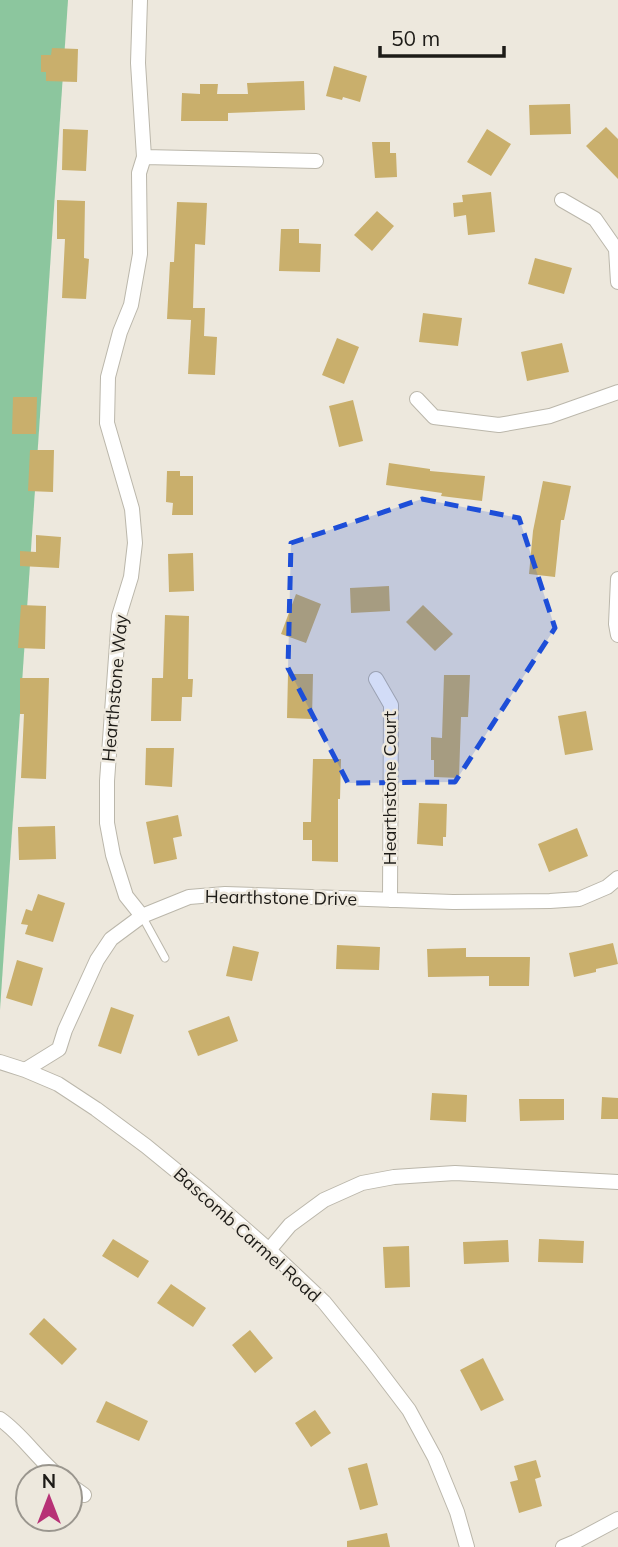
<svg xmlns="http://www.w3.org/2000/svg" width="618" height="1547" viewBox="0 0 618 1547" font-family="Mulish,sans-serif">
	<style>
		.green { fill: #8cc69e }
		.building { fill: #c9af6c }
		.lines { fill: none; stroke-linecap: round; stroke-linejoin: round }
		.lane-casing { stroke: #bbb7ab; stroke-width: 9 }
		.street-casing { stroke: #bbb7ab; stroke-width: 16 }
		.lane { stroke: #fff; stroke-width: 7 }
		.street { stroke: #fff; stroke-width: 14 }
		.marked { fill: #1d4ed8; fill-opacity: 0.2; stroke: #1d4ed8; stroke-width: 5; stroke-dasharray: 14 9; stroke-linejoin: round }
		.labels { text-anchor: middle; stroke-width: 5; stroke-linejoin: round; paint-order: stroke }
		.street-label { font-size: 18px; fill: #1d1b17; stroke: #ede8dd }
	</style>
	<rect width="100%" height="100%" fill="#ede8dd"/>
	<path class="green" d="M0 0H68L0 1010Z"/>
	<path class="building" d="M52 48 78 49 77 82 46 81V72H41V55H51Z
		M334 66 367 76 360 102 343 97 342 100 326 96Z
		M304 81 305 110 228 113V121H181L182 93 200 94V84H218L217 94H248L247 83Z
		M570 104 571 134 530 135 529 105Z
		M606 127 618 139V179L586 146Z
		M63 129 88 130 86 171 62 170Z
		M487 129 511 144 491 176 467 162Z
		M372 142H390V153H396L397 177 375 178Z
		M491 192 495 232 468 235 466 215 454 217 453 203 463 202 462 195Z
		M57 200 85 201 84 258 89 259 86 299 62 298 65 239H57Z
		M177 202 207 203 205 245 195 244 193 308H205L204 336 217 337 215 375 188 374 191 320 167 319 170 262H174Z
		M377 211 394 226 372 251 354 235Z
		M281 229H299V243L321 244 320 272 279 271Z
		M535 258 572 268 564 294 528 284Z
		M423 313 462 318 458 346 419 342Z
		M337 338 359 347 344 384 322 375Z
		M562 343 569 372 527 381 521 352Z
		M13 397H37L36 434H12Z
		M353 400 363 441 339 447 329 406Z
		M30 450H54L53 492 28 491Z
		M389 463 430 469V471L485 476 482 501 441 496 442 493 386 485Z
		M167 471H180V476H193V515H172L173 503 166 502Z
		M543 481 571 486 564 520H561L555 577 529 574 533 531Z
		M36 535 61 537 59 568 20 566V551L36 552Z
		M193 553 194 591 169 592 168 554Z
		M389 586 390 611 351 613 350 588Z
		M296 594 321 604 306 643 281 634Z
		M21 605 46 606 45 649 18 648Z
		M423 605 453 634 435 651 406 622Z
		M165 615 189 616 188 679H193L192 697H182L181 721H151L152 678H163Z
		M288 674H313L312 719 287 718Z
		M444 675H470L468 717H461L459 778 434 777V760H431V737L442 738Z
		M20 678H49L46 779 21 778 24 714H20Z
		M586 711 593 750 565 755 558 716Z
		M146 748H174L172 787 145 785Z
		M313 759H341L340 799H338V862L312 861V840H303V822H311Z
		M419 803 447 804 446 837H443V846L417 844Z
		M178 815 182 836 173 838 177 859 154 864 146 822Z
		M55 826 56 859 19 860 18 827Z
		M577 828 588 856 549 872 538 844Z
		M38 894 65 903 53 942 25 934 28 925 21 924 26 909 32 911Z
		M613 943 618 964 596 969V972L574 977 569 953Z
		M337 945 380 947 379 970 336 969Z
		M233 946 259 952 252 981 226 976Z
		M466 948V957H530L529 986H489V976L428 977 427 949Z
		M17 960 43 968 32 1006 6 998Z
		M111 1007 134 1015 121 1054 98 1046Z
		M229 1016 238 1041 198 1056 188 1031Z
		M432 1093 467 1095 466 1122 430 1120Z
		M602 1097 618 1098V1119H601Z
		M519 1099H564V1120L520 1121Z
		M113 1239 149 1261 138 1278 102 1256Z
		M539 1239 584 1241 583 1263 538 1262Z
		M508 1240 509 1262 464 1264 463 1242Z
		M409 1246 410 1287 385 1288 383 1247Z
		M171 1284 206 1308 193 1327 157 1303Z
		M44 1318 77 1349 62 1365 29 1334Z
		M250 1330 273 1358 255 1373 232 1345Z
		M483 1358 504 1400 481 1411 460 1370Z
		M106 1401 148 1421 139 1441 96 1422Z
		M315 1410 331 1433 311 1447 295 1423Z
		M536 1460 541 1477 535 1479 542 1506 519 1513 510 1482 518 1480 514 1466Z
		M367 1463 378 1505 360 1510 348 1468Z
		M387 1533 390 1547H347V1541Z"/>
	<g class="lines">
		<defs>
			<path id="lane" d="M142 916 165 958"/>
			<path id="street" d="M140 0 138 63 144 157 139 173 140 254 131 305 120 332 108 377 107 423 132 509 135 543 131 577 119 616 107 781V823L113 855 126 896 142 916
				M144 157 316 161
				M562 200 595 219 616 249 618 282
				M417 399 434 417 499 425 550 416 618 392
				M618 579 616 624 618 635
				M376 679 391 705 390 900
				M0 1062 25 1070 58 1084 96 1109 146 1146 206 1195 269 1250 324 1302 371 1360 409 1410 435 1458 457 1512 467 1547
				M25 1070 59 1049 65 1030 97 960 111 939 142 916 189 897 225 894 453 902 550 901 579 899 607 887 618 878
				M269 1250 290 1225 324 1200 362 1183 394 1177 455 1173 618 1182
				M0 1419C23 1435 38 1460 60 1477
				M70 1485 84 1495
				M563 1547 575 1542 618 1519"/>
		</defs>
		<use href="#lane" class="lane-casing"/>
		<use href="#street" class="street-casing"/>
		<use href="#lane" class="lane"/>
		<use href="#street" class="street"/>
	</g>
	<path class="marked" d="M422 499 519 518 555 628 455 782 348 783 288 668 291 543Z"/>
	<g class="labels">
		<g class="street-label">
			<text transform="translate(115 688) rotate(-85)" y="6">Hearthstone Way</text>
			<text transform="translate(390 788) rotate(-90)" y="6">Hearthstone Court</text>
			<text transform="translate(281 898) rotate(1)" y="6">Hearthstone Drive</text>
			<text transform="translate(247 1235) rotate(42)" y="6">Bascomb Carmel Road</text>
		</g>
	</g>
	<g transform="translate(49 1498)"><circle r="33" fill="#ede8dd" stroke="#9a968e" stroke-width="2"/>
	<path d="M0-5L12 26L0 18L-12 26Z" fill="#b73276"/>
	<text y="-10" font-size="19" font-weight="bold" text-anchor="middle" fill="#1d1b17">N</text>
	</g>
	<path d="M380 46v10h124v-10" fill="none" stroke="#1d1b17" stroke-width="3.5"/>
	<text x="391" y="46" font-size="21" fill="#1d1b17" stroke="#ede8dd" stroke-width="5" paint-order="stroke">50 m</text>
</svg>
